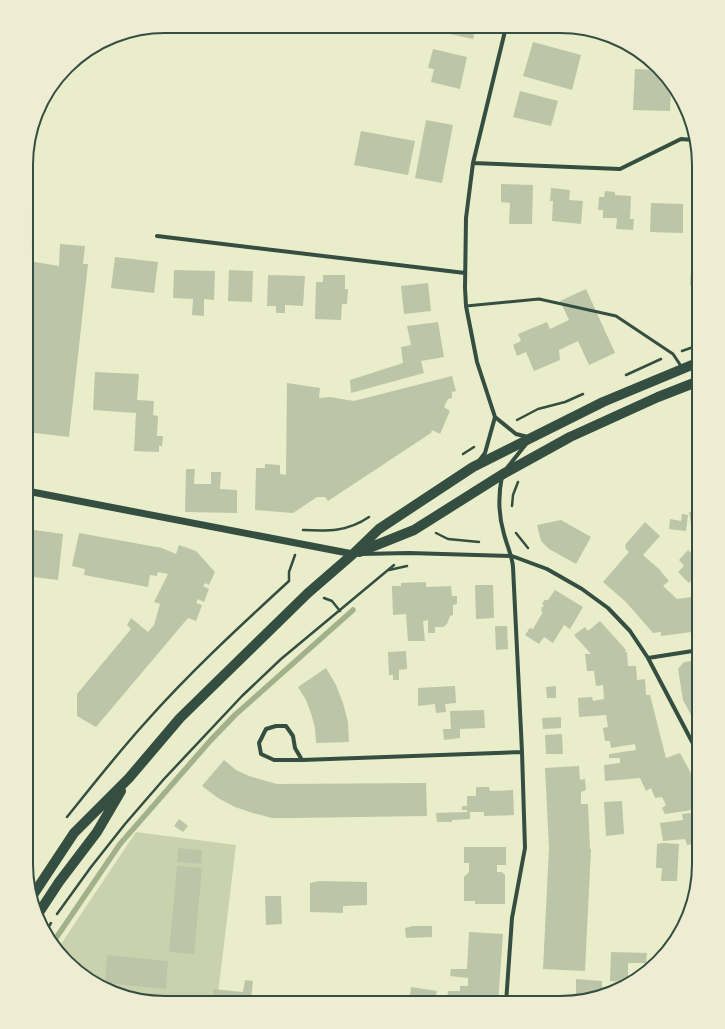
<svg xmlns="http://www.w3.org/2000/svg" width="725" height="1029" viewBox="0 0 725 1029" font-family="Montserrat,sans-serif">
	<style>
		.green { fill: #cad2ad }
		.lines { fill: none; stroke-linecap: round; stroke-linejoin: round }
		.stream { stroke: #a3b18a; stroke-width: 5.5 }
		.building { fill: #bcc5a7 }
		.path { stroke: #344e41; stroke-width: 2.5 }
		.service { stroke: #344e41; stroke-width: 3 }
		.minor { stroke: #344e41; stroke-width: 4 }
		.tertiary { stroke: #344e41; stroke-width: 7 }
		.primary { stroke: #344e41; stroke-width: 10 }
		.rim { fill: none; stroke: #344e41; stroke-width: 2 }
	</style>
	<rect width="100%" height="100%" fill="#e9edc9"/>
	<path class="green" d="M136 832 236 845 217 1002H147L87 979 59 947Z"/>
	<g class="lines">
		<path class="stream" d="M54 941 120 844 210 741 235 715 353 610"/>
	</g>
	<path class="building" d="M437 27H476L473 39 436 31Z
		M548 27H562L561 31Z
		M533 42 581 55 572 90 523 76Z
		M433 49 467 57 460 89 431 82 434 69 428 68Z
		M635 69 657 70 671 87 670 111 633 110Z
		M520 91 558 101 551 126 513 117Z
		M426 120 453 125 442 183 415 178Z
		M361 131 415 141 408 175 354 165Z
		M501 184 533 185 532 224H509L510 203 501 202Z
		M551 188 570 190 569 200 583 201 581 224 552 221 553 201H550Z
		M605 191 615 192V195L631 196 630 219H634L633 230 616 229 617 218H603V210H598L599 197H604Z
		M651 203 683 204V233L650 232Z
		M60 244 85 246 83 264H88L69 437 27 432V275L29 261 59 266Z
		M115 257 158 262 154 293 111 288Z
		M174 270 215 271 214 300 204 299V316L192 315 193 299 173 298Z
		M229 270 253 271 252 302 228 301Z
		M691 270H699V285H690Z
		M268 275 305 276 303 306 285 305V313H276V306H267Z
		M323 275H345V289H348L347 304H342L341 320 315 319 316 282H323Z
		M428 283 431 311 404 314 401 286Z
		M586 289 615 353 589 365 578 341 559 350 560 360 534 371 526 352 517 356 513 345 521 341 518 334 547 322 550 329 569 320 560 301Z
		M438 322 444 357 421 361 424 373 351 393 350 380 403 363 401 347 411 345 407 326Z
		M95 372 139 374 137 400 154 401 153 415 158 416 157 436H163L162 446H159V452L134 451 136 413 93 410Z
		M452 376 456 391 452 392V398L448 399 444 407 450 411 440 434 432 430 431 433 328 501 325 497H317L293 513 255 510 256 468H265V464L280 465V474L286 475 287 383 320 388 319 398 330 397 354 401Z
		M186 469H195L194 484H211V472H221L220 489 237 490V513L185 512Z
		M689 512H699V529L697 524H691Z
		M682 514 688 515 686 531 669 529 670 519 681 521Z
		M561 520 591 537 576 564 549 549 541 541 537 525Z
		M645 522 660 536 643 555 659 569 669 581 663 586 677 599 699 596V631L661 636V632L653 633 626 602 603 582 629 552 625 548 626 546 625 545Z
		M27 529 63 534 58 580 26 576Z
		M79 533 162 548 176 554 179 545 196 551 215 572 209 585 205 583 203 586 209 589 204 602 198 599 196 603 202 605 196 621 188 618 96 727 77 716V694L131 629 127 625 131 618 148 632 154 625 160 604 154 602 168 574 158 572 157 576 150 575 148 587 84 575 85 569 72 566Z
		M688 550 694 556 696 577 689 583 678 572 684 566 679 560Z
		M426 582V587L451 586 452 596H457V604L453 605V615L450 616 447 624 443 627H435V633H428V620L423 621 425 641H408L406 614 393 615 392 586H401V583Z
		M475 585H493L494 618 476 619Z
		M555 590 583 607 570 629 564 625 553 643 544 637 539 644 525 635 530 628 533 629 543 612 541 611 542 607 544 606 542 603 545 600H548Z
		M600 621 626 650 625 652H627L628 666H636L637 680 645 679 646 695H650L666 758 680 753 699 788V809L665 814 662 808 666 805 662 797 655 798 651 788 646 791 640 778 605 781 604 765 620 763V758H609V754L636 750 635 744 611 748 610 741H605L603 728 608 727 606 715 579 717 578 698 592 697 593 701 604 699 603 685 596 686 594 671H587L585 654H591L574 635 585 627 588 631Z
		M495 626H507L508 649 496 650Z
		M406 651 407 669 399 670V680H393V675H389L388 652Z
		M699 660V730L683 700 678 669 684 662Z
		M326 668 336 685 343 703 348 722 349 742 316 743 315 728 311 713 306 700 298 687Z
		M455 686 456 703 445 704 446 712 436 713 435 704 418 706V688Z
		M556 686V698H547L546 687Z
		M484 710 485 728 460 729V738L444 740 443 729H451L450 711Z
		M561 717V728L543 729 542 718Z
		M562 734 563 754H546L545 735Z
		M224 760 236 770 249 776 277 784 426 783 427 816 292 818H272L253 813 235 807 218 798 202 786Z
		M579 766 580 780 585 779 586 790 581 792V804H588L590 849H591L585 971 543 969 549 848 545 768Z
		M476 787H489L490 791 513 790 514 815 484 816V812H470V819L452 820V822H437L436 813 467 812V810H462V806H467V796H476Z
		M622 801 624 834 606 836 604 802Z
		M699 812V843L687 845 685 839 663 841 660 823 683 820 682 814Z
		M179 819 188 826 183 832 174 826Z
		M663 843 679 844 677 881H661L662 868H656L657 844Z
		M464 847H506V865H497V872H502L505 875V904H475V901H464V877L469 872V863H464Z
		M178 848 202 850 201 864 177 862Z
		M177 866 202 868 194 954 169 952Z
		M319 881 367 882V905L343 906V913L310 912V883Z
		M265 896H281L282 924 266 925Z
		M413 926H432V937L406 938 405 928Z
		M469 932 503 934 498 1003 447 1000 448 991H460V986H468V978L450 976 451 969H467Z
		M611 952 647 953 646 963H628V982L610 981Z
		M107 955 168 961 166 989 105 983Z
		M576 979 602 981V993L576 999Z
		M245 980 253 981 251 1000 213 996V989L243 992Z
		M411 987 437 991 435 1001 410 997Z"/>
	<g class="lines">
		<path class="path" d="M682 351 699 345
			M626 375 661 359
			M517 420 538 409 565 402 583 394
			M463 454 474 447
			M512 506 513 495 518 482
			M303 530C328 531 347 532 369 517
			M436 533 448 539 479 542
			M516 533 528 548
			M389 570 407 566
			M324 598 332 601 340 611
			M67 817C92 786 117 754 144 724 189 673 239 627 289 581V572L295 555
			M57 914 91 867 125 824 164 779 242 696 281 659 394 565
			M46 931 51 923"/>
		<path class="service" d="M466 306 539 299 616 316 673 354 681 366"/>
		<path class="minor" d="M473 163 620 169 681 139 693 140
			M157 236 465 273
			M495 417 516 434 528 437
			M479 461 485 453 495 417 477 362 466 306 465 288 466 218 473 163 506 27
			M507 468 526 444
			M502 476C498 496 498 514 504 534 507 546 512 555 513 567L522 752 525 848 512 918 506 1003
			M361 554 409 553 512 556 547 569 582 589 608 608 630 631 648 658 699 755
			M648 658 699 650
			M302 760 295 748 293 736 286 726H276L266 729 259 743 261 754 274 760H302L522 752"/>
		<path class="tertiary" d="M27 491 353 554"/>
		<path class="primary" d="M359 552 414 530 503 474 570 437 658 397 699 381
			M33 895 74 833 129 778 180 718 308 593 353 554 379 529 473 467 603 402 699 362
			M38 914 59 882 97 832 121 791"/>
	</g>
	<path d="M0 0H725V1029H0ZM165 33H560A132 132 0 0 1 692 165V864A132 132 0 0 1 560 996H165A132 132 0 0 1 33 864V165A132 132 0 0 1 165 33Z" fill="#eeecd3" fill-rule="evenodd"/>
	<path class="rim" d="M165 33H560A132 132 0 0 1 692 165V864A132 132 0 0 1 560 996H165A132 132 0 0 1 33 864V165A132 132 0 0 1 165 33Z"/>
</svg>
